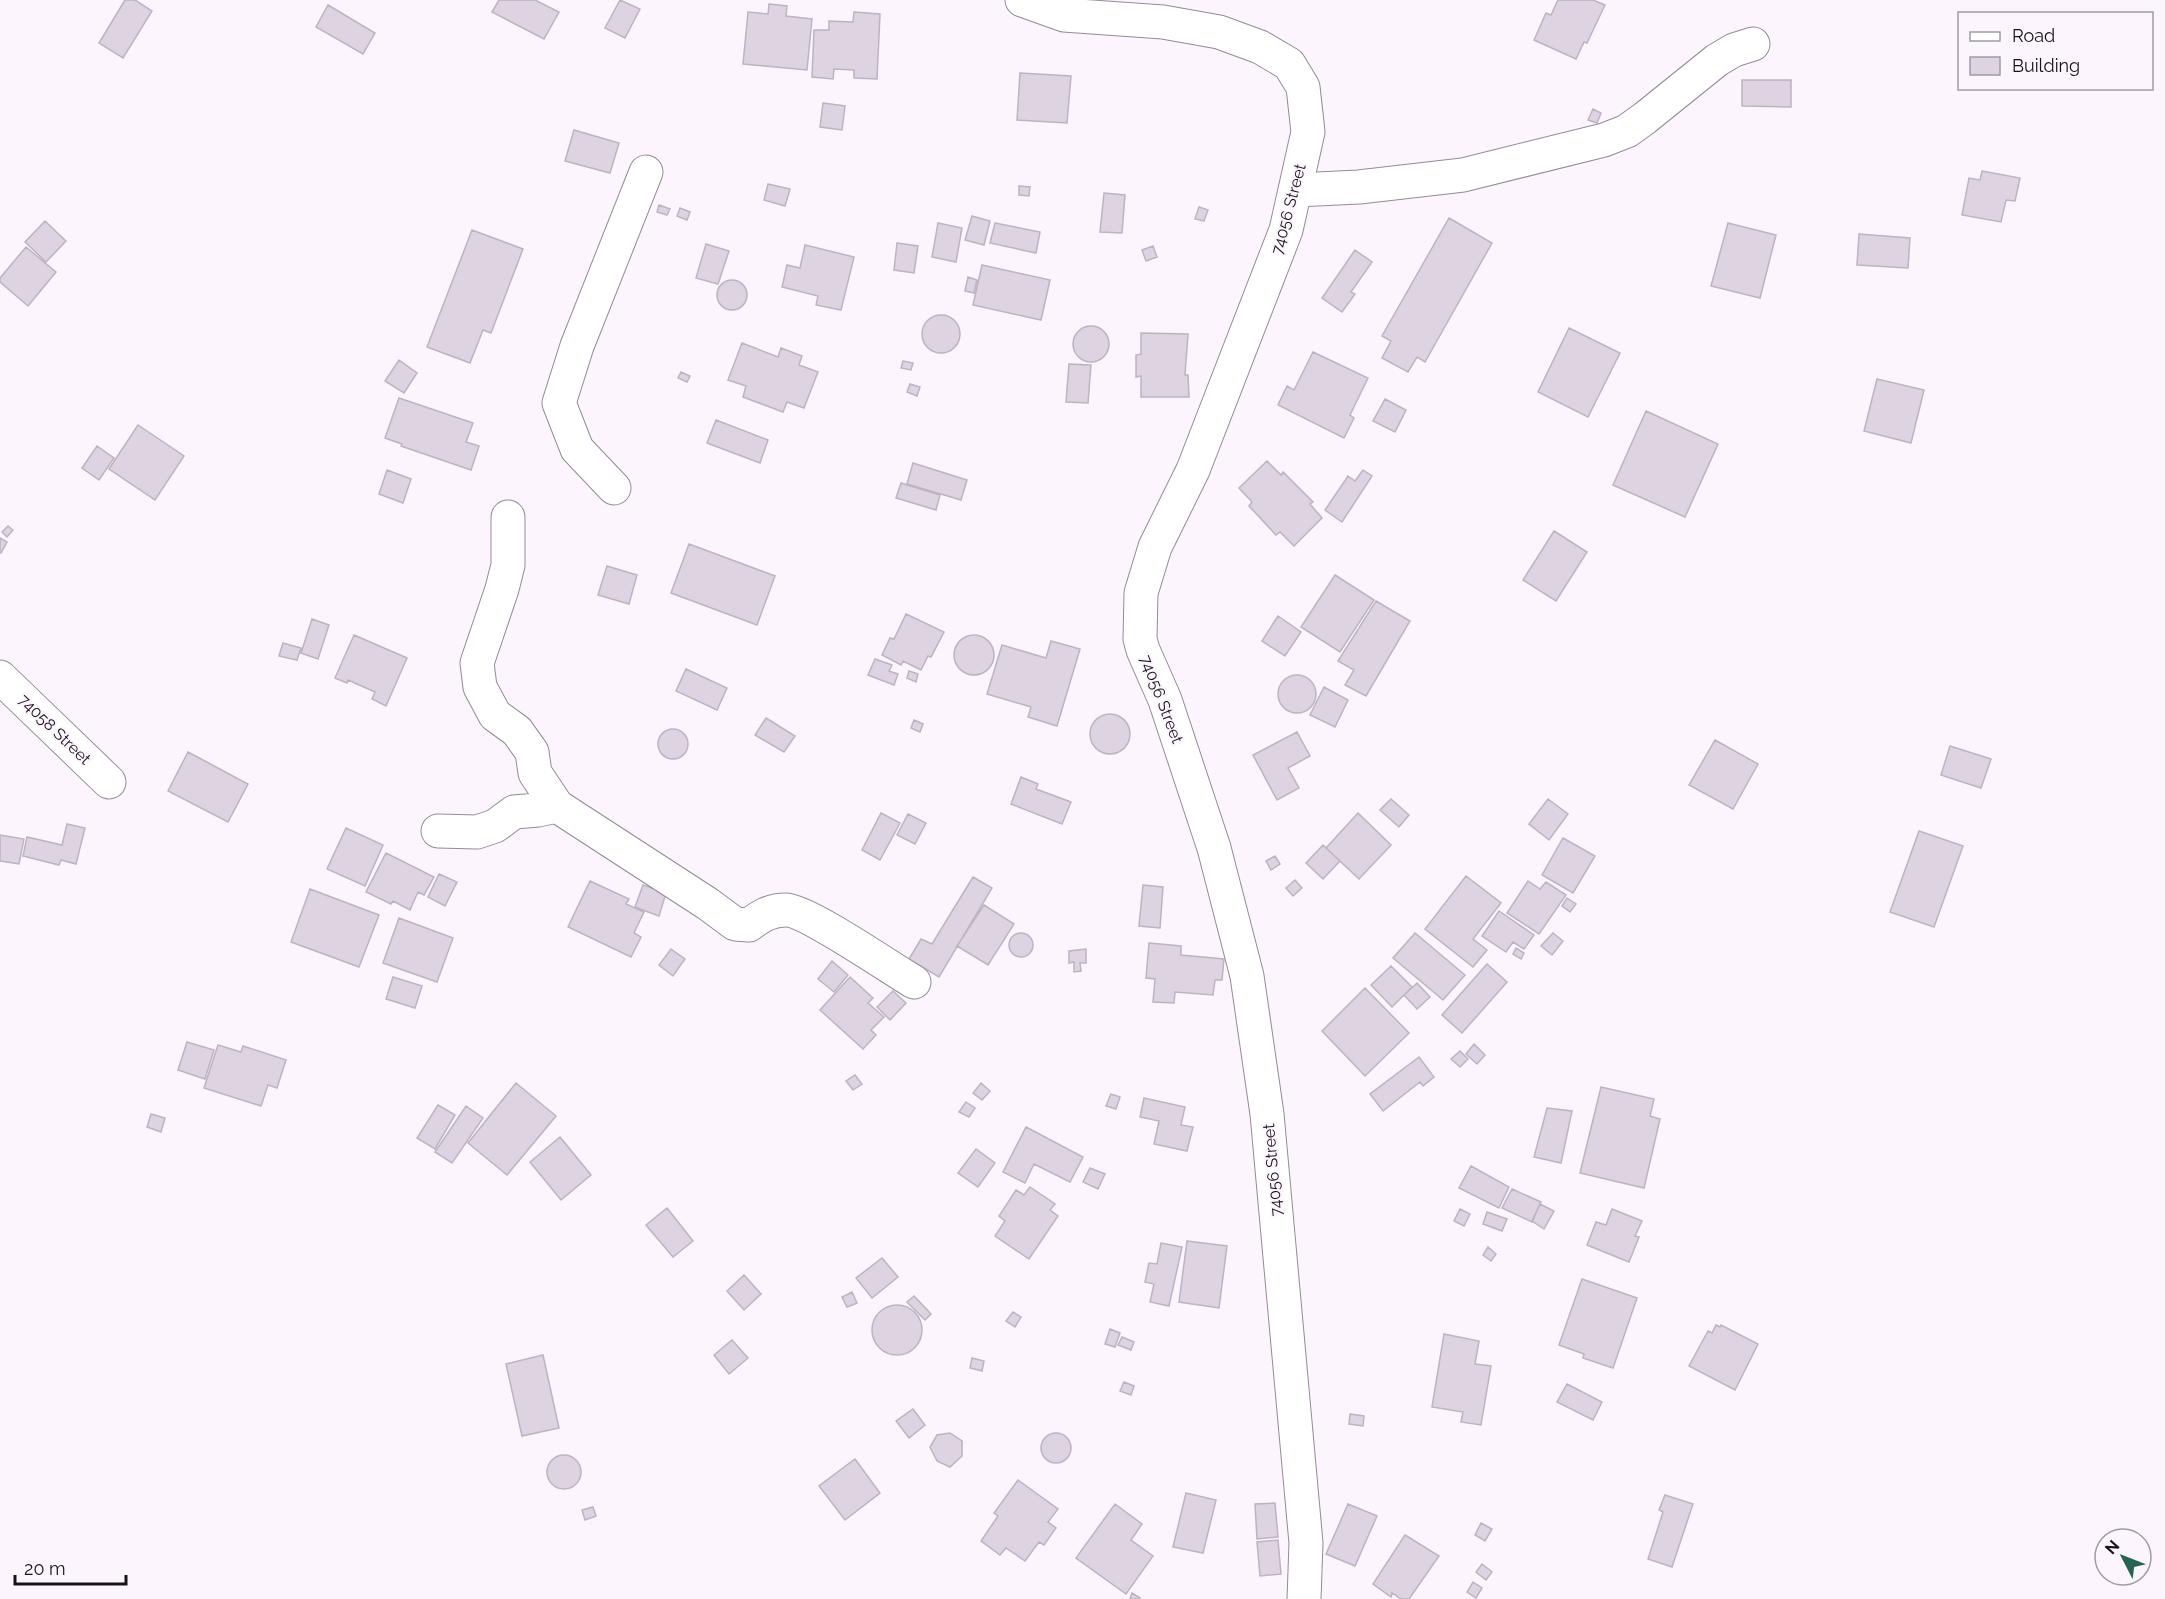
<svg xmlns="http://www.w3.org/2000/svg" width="2165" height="1599" viewBox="0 0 2165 1599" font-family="Raleway,sans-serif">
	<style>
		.building { fill: #ded3e1; stroke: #bdb3c1; stroke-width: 1.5 }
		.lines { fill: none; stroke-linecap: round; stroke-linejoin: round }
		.street-casing { stroke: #948a97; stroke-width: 35 }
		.street { stroke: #fff; stroke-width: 33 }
		.labels { text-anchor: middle; stroke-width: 4.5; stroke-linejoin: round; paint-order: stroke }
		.street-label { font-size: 16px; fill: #171318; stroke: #fcf5fe }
	</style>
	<rect width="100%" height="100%" fill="#fcf5fe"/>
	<path class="building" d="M125 0H135L152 11 123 58 99 43Z
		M499 0H535L559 12 544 39 492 12Z
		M620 0 640 9 625 38 605 28Z
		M1558 0H1593L1605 5 1587 43 1584 42 1576 59 1534 40 1546 13 1551 15Z
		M769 4 787 6 786 16 812 19 807 70 743 64 748 12 768 14Z
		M328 5 375 33 363 54 316 27Z
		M854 12 880 14 877 79 854 78V70L834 69 833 79 812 77 814 30H829V21L853 22Z
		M1020 73 1071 76 1067 123 1017 120Z
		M1742 80H1791V107L1742 106Z
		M823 103 845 106 842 130 820 127Z
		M1593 109 1601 113 1597 123 1588 120Z
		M574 130 619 143 610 173 565 161Z
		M1982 171 2020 178 2015 201 2006 200 2001 222 1962 215 1969 178 1980 180Z
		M768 184 790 189 785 206 764 200Z
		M1019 186 1030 187 1029 196 1019 195Z
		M1104 193 1125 195 1122 233 1100 232Z
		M659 205 670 209 667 215 657 212Z
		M1199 207 1208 210 1204 221 1195 219Z
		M680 208 690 212 687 220 677 216Z
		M972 216 990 221 984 245 965 240Z
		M1449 218 1492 243 1425 362 1417 357 1408 372 1382 358 1391 341 1382 336Z
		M45 221 66 241 46 262 25 242Z
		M938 223 962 228 956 262 932 257Z
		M995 223 1040 232 1036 253 990 243Z
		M1728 223 1776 235 1760 298 1711 286Z
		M472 230 523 249 491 333 483 330 470 363 427 347Z
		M1859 234 1910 238 1908 268 1857 265Z
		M897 243 918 246 914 273 894 270Z
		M706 244 729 251 718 284 696 278Z
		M805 245 854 257 841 310 816 305 818 296 782 287 787 265 800 268Z
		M1153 246 1157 257 1146 261 1142 250Z
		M26 247 56 272 28 306 0 282V278Z
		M1355 250 1372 262 1351 292 1355 294 1342 312 1322 298Z
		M982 265 1050 280 1041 320 973 305Z
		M968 277 977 280 974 293 965 291Z
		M717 295a15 15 0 1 1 30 0a15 15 0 1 1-30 0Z
		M922 334a19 19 0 1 1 38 0a19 19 0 1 1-38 0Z
		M1073 344a18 18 0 1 1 36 0a18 18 0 1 1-36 0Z
		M1569 328 1620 353 1588 417 1538 392Z
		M1141 333 1188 334 1185 375H1188L1189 397H1141V376L1136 377V355L1141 354Z
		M742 343 778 357 781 348 802 356 799 365 818 372 804 408 787 402 783 412 743 397 746 386 728 380Z
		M1313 352 1368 378 1350 415 1354 418 1344 438 1278 405 1287 386 1294 390Z
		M399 360 417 373 404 393 385 381Z
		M903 361 913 363 911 370 901 368Z
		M1069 364 1091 365 1088 403 1066 402Z
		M681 372 690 376 687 382 678 378Z
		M1877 379 1924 390 1911 443 1864 431Z
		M910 384 920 387 917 396 907 392Z
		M399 398 473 423 466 442 479 446 471 470 401 446 402 444 385 438Z
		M1385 399 1406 410 1395 432 1373 421Z
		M1646 411 1718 444 1685 517 1613 485Z
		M716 420 768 440 760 463 707 443Z
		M138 425 184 456 155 500 109 469Z
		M97 446 114 458 99 480 82 468Z
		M1267 461 1281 475 1283 472 1313 502 1310 504 1322 518 1294 546 1280 532 1276 535 1249 506 1252 502 1239 488Z
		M913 463 967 480 961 500 907 484Z
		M387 470 411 479 403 503 379 494Z
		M1363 470 1372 476 1342 522 1325 510 1348 476 1355 481Z
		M901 483 940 495 936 510 896 498Z
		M8 526 13 530 7 537 2 532Z
		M1554 531 1587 552 1556 601 1523 580Z
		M0 538 7 542 1 553 0 552Z
		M689 544 775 576 757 625 671 593Z
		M607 566 637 575 629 604 598 595Z
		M1335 575 1374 600 1340 652 1301 627Z
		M1376 601 1410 621 1366 696 1345 685 1354 670 1338 661Z
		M906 614 944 632 931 657 928 656 921 670 903 661 901 665 882 655 890 638 894 639Z
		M1278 616 1301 632 1285 656 1262 641Z
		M312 619 329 625 318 659 301 653Z
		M354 635 407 658 386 706 372 699 375 692 348 680 347 683 335 678Z
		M954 655a20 20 0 1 1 40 0a20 20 0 1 1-40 0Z
		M1051 641 1080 649 1057 726 1028 717 1031 707 987 694 1002 645 1046 658Z
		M283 643 301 648 297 660 279 656Z
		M875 659 892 665 889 671 898 674 894 685 868 675Z
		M686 669 727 688 717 710 676 691Z
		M909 671 918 674 916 682 907 678Z
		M1278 694a19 19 0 1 1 38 0a19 19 0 1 1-38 0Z
		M1324 687 1348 700 1335 727 1310 715Z
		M1090 734a20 20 0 1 1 40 0a20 20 0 1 1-40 0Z
		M766 718 795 736 784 752 755 735Z
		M914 720 923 724 920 732 911 728Z
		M658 744a15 15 0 1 1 30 0a15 15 0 1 1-30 0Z
		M1297 732 1310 756 1288 768 1299 788 1277 800 1253 755Z
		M1715 740 1758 764 1733 809 1689 785Z
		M1950 746 1991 759 1981 788 1941 775Z
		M188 752 248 784 228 822 168 791Z
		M1021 777 1038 784 1036 789 1071 802 1062 824 1011 804Z
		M1391 799 1409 815 1399 827 1380 810Z
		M1548 799 1568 814 1549 840 1529 824Z
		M881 813 900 823 880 860 862 850Z
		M1358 813 1391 845 1359 879 1326 848Z
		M908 814 926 823 915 844 897 835Z
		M67 824 85 828 76 864 61 860 59 865 23 856 27 837 62 845Z
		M346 828 383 845 365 886 327 869Z
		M1919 831 1963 846 1934 927 1890 912Z
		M0 835 24 839 19 864 0 861Z
		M1563 838 1595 856 1573 893 1542 875Z
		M1323 845 1340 861 1323 879 1306 863Z
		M386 853 434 877 424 895 418 892 410 910 393 901 391 904 366 892Z
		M1275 856 1280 864 1271 870 1266 861Z
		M439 874 457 882 445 906 428 897Z
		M1466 876 1501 903 1473 939 1487 950 1473 967 1425 929Z
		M973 877 992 888 939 977 909 959 921 939 932 944Z
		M1295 880 1302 888 1293 896 1286 888Z
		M590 881 629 899 626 904 644 912 634 933 641 937 631 957 568 927Z
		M1528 881 1540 889 1546 882 1566 895 1539 934 1507 913Z
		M643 885 666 893 659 916 635 907Z
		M1143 885 1163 887 1160 928 1139 926Z
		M310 889 379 915 359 967 291 942Z
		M1567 898 1576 904 1570 912 1562 906Z
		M984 905 1014 924 988 965 957 946Z
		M1499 911 1534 935 1524 949 1513 942 1506 952 1482 936Z
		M399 918 453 938 437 982 383 963Z
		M1009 945a12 12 0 1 1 24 0a12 12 0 1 1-24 0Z
		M1415 933 1465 975 1443 1000 1393 958Z
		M1553 933 1563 941 1552 955 1541 946Z
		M1149 943 1181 946V955L1224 959 1222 980H1215L1213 995 1175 992 1174 1003 1153 1002 1155 979 1146 978Z
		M1516 948 1524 953 1521 959 1513 954Z
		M671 949 685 959 673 976 659 965Z
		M1086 949V963H1080L1081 971 1074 972V962L1069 963V951Z
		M832 961 848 975 834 992 818 979Z
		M1487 964 1507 982 1462 1033 1442 1015Z
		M1391 966 1412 987 1392 1007 1371 985Z
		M393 977 422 986 415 1008 386 999Z
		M850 977 873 998 868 1003 884 1017 871 1030 876 1035 863 1049 820 1010Z
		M1417 983 1430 997 1417 1009 1404 995Z
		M1365 988 1409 1033 1365 1076 1322 1031Z
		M893 991 906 1003 890 1020 877 1007Z
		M187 1042 214 1050 205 1079 178 1070Z
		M1474 1044 1485 1055 1477 1064 1466 1054Z
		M218 1045 241 1052 243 1046 286 1060 277 1088 268 1085 261 1106 204 1088Z
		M1460 1051 1468 1059 1460 1067 1451 1059Z
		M1419 1057 1434 1077 1423 1086 1420 1082 1383 1111 1370 1094Z
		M855 1075 862 1084 853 1090 846 1081Z
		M516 1083 556 1116 507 1175 468 1143Z
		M981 1083 990 1091 982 1100 973 1093Z
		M1601 1087 1654 1099 1650 1116 1660 1119 1644 1188 1580 1173Z
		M1111 1094 1120 1097 1116 1109 1106 1106Z
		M1144 1098 1185 1107 1181 1125 1193 1127 1187 1151 1154 1144 1159 1121 1140 1117Z
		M966 1102 975 1108 969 1117 959 1112Z
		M438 1105 455 1115 435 1149 417 1138Z
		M466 1106 483 1118 452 1163 435 1152Z
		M1547 1108 1572 1111 1561 1163 1534 1157Z
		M151 1114 165 1118 161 1132 147 1127Z
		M1026 1127 1083 1157 1070 1182 1034 1164 1025 1183 1003 1172Z
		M560 1137 591 1175 561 1200 530 1162Z
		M976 1149 995 1163 978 1187 958 1173Z
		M1471 1166 1509 1187 1499 1208 1459 1188Z
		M1090 1168 1105 1174 1098 1189 1083 1182Z
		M1030 1187 1055 1204 1050 1210 1058 1216 1029 1259 995 1236 1005 1221 999 1216 1016 1190 1024 1195Z
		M1512 1189 1541 1202 1532 1222 1502 1208Z
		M1540 1204 1554 1211 1544 1229 1532 1221Z
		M667 1208 693 1241 673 1257 646 1225Z
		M1460 1209 1470 1214 1464 1226 1454 1221Z
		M1612 1209 1642 1221 1635 1236 1639 1237 1629 1262 1587 1245 1596 1222 1606 1225Z
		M1487 1212 1507 1219 1502 1231 1483 1224Z
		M1187 1241 1227 1246 1219 1308 1179 1302Z
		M1161 1243 1182 1247 1169 1306 1150 1302 1154 1284 1145 1282 1149 1263 1157 1264Z
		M1488 1247 1496 1254 1491 1261 1483 1255Z
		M882 1258 898 1277 872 1298 856 1278Z
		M744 1275 761 1294 744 1310 727 1291Z
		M1582 1279 1637 1298 1613 1368 1583 1358 1584 1354 1559 1345Z
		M852 1292 857 1303 847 1307 842 1297Z
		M914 1296 931 1314 925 1320 907 1302Z
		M872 1330a25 25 0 1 1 50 0a25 25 0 1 1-50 0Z
		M1013 1312 1021 1317 1015 1327 1006 1321Z
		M1716 1325 1720 1327 1721 1325 1758 1344 1735 1390 1689 1366 1708 1331 1712 1333Z
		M1110 1329 1120 1333 1115 1347 1105 1344Z
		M1444 1334 1479 1341 1475 1364 1491 1366 1481 1425 1461 1422 1463 1412 1432 1407Z
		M1122 1337 1134 1342 1131 1350 1118 1345Z
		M732 1340 748 1358 729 1374 714 1355Z
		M543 1355 559 1428 522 1436 506 1364Z
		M972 1358 984 1361 982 1371 970 1368Z
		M1124 1382 1134 1386 1131 1395 1120 1391Z
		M1567 1384 1602 1402 1593 1420 1557 1402Z
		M913 1409 925 1425 909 1438 896 1421Z
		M1350 1414 1364 1416 1363 1426 1349 1424Z
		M1041 1448a15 15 0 1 1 30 0a15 15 0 1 1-30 0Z
		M950 1433 962 1441V1456L950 1467 937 1461 930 1447 937 1435Z
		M547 1472a17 17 0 1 1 34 0a17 17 0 1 1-34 0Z
		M855 1459 880 1493 845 1520 819 1486Z
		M1018 1480 1058 1509 1048 1522 1056 1528 1044 1545 1039 1542 1025 1561 1006 1548 1000 1555 981 1541 998 1516 994 1513Z
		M1186 1493 1216 1500 1203 1553 1173 1547Z
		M1665 1495 1693 1504 1672 1567 1648 1559 1663 1512 1659 1510Z
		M1275 1503 1278 1537 1257 1539 1255 1504Z
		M1115 1504 1142 1524 1131 1540 1153 1556 1126 1594 1076 1558Z
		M1348 1504 1377 1516 1355 1566 1326 1554Z
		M593 1507 596 1516 585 1520 582 1510Z
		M1481 1523 1492 1529 1485 1541 1475 1535Z
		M1405 1535 1439 1556 1409 1599H1401L1392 1593 1391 1597 1373 1584Z
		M1278 1540 1281 1574 1260 1576 1257 1542Z
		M1482 1564 1492 1572 1486 1580 1476 1572Z
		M1473 1582 1482 1588 1476 1598 1467 1592Z
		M1132 1593 1140 1598 1139 1599H1130Z"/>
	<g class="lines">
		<defs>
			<path id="street" d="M1022 0 1064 15 1163 22 1219 32 1260 47 1289 64 1303 87 1308 132 1286 230 1193 470 1155 547 1141 593 1140 639 1143 650 1165 700 1214 848 1247 976 1267 1114 1306 1543 1304 1599
				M1296 190 1359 187 1463 175 1604 140 1627 131 1645 118 1717 60 1734 50 1753 44
				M614 488 577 449 559 403 577 346 646 172
				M508 517V565L502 589 477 663 480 687 495 715 517 731 532 752 535 773 557 806
				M0 677 109 782
				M438 831 477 832 495 826 514 812 538 810 557 806 708 904 735 924 749 925C761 916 770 910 786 910 806 910 892 969 914 982"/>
		</defs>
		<use href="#street" class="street-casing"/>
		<use href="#street" class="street"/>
	</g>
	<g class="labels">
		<g class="street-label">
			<text transform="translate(1288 209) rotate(-75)" y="6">74056 Street</text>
			<text transform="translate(1162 699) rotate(69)" y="6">74056 Street</text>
			<text transform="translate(55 729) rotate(44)" y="6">74058 Street</text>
			<text transform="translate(1272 1170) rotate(-95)" y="6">74056 Street</text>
		</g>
	</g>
	<rect x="1958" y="12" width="195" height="78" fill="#fcf5fe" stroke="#a09ba2" stroke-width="1.5"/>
	<rect x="1970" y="32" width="30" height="9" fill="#ffffff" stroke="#a09ba2" stroke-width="1.5"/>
	<text x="2012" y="42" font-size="18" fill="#171318">Road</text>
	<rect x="1970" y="57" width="30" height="18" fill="#ded3e1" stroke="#a09ba2" stroke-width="1.5"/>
	<text x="2012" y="72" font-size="18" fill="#171318">Building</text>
	<g transform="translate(2123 1557) rotate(312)"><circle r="28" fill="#fcf5fe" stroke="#a09ba2" stroke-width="1.5"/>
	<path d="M0-4.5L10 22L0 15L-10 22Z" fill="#276450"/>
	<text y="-9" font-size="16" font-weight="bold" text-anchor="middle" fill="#171318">N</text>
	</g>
	<path d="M15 1575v9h111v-9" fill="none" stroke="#171318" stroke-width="3"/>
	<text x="24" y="1575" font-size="18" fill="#171318" stroke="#fcf5fe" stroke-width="4.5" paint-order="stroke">20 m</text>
</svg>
